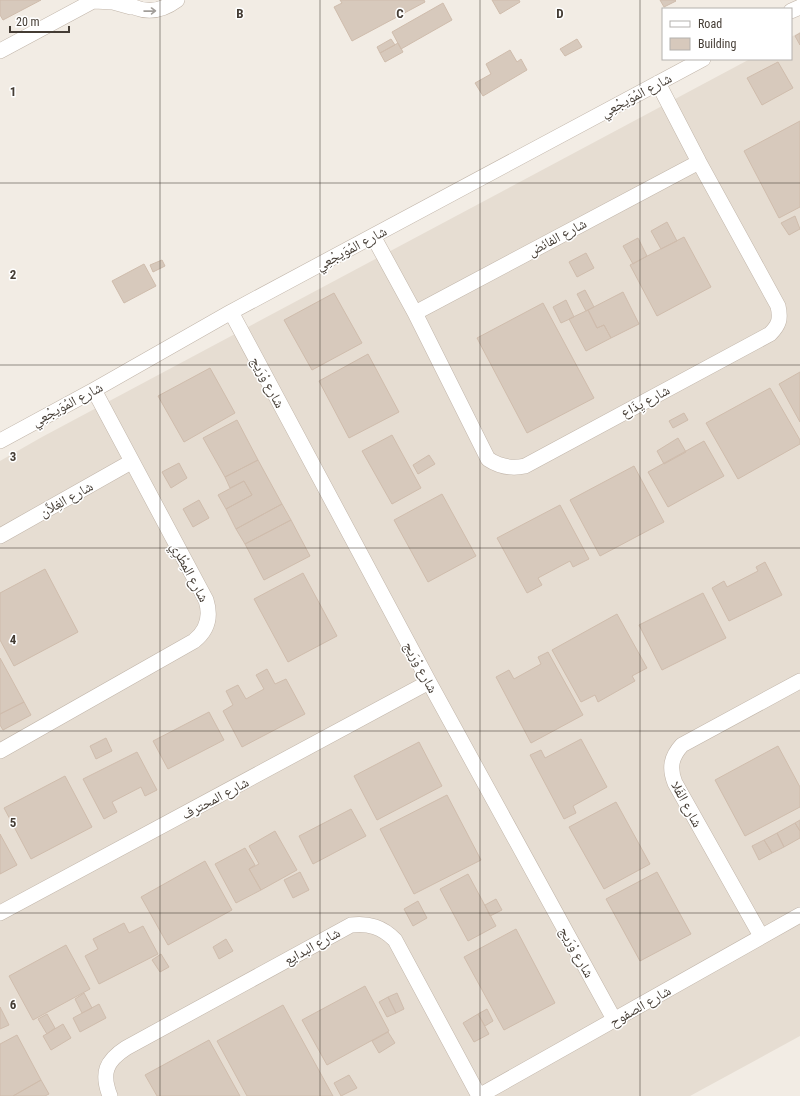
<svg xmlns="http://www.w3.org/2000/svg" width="800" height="1096" viewBox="0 0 800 1096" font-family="'Roboto Condensed','Noto Naskh Arabic',sans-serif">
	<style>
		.residential { fill: #e6ddd2 }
		.building { fill: #d7c9bc; stroke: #cfbcac }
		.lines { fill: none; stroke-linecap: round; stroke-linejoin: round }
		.street-casing { stroke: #c1b5a9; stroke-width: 16 }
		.street { stroke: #fff; stroke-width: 15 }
		.oneway { stroke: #a29e9a }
		.grid { fill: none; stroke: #443c34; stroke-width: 1; stroke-opacity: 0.55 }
		.labels { text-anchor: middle; stroke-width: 3; stroke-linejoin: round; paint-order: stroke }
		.street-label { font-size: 14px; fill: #443c34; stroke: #fff }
		.grid-label { font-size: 13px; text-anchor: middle; font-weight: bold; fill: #443c34; stroke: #fff; stroke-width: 3; stroke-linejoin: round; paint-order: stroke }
	</style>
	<rect width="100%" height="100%" fill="#f2ece4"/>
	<path class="residential" d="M800 32V1036L690 1096H0V461L42 437 750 59H791V37Z"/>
	<path class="building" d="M0 0H41L3 20 0 15Z
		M340 0H424L425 2 352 41 334 7 342 3Z
		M492 0H519L520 2 500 14Z
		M660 0H675L676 1 664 7Z
		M443 3 452 20 401 49 392 32Z
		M800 33V45L795 36Z
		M391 39 395 45 380 53 377 47Z
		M577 39 582 47 565 56 560 49Z
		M398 43 403 52 385 62 380 53Z
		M510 50 517 62 521 59 527 70 483 96 475 83 491 74 486 64Z
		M778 62 793 88 762 105 747 78Z
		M800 121V207L779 218 744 151Z
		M795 216 800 229 789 235 781 223Z
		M667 222 677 241 661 249 651 231Z
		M684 237 711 287 657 316 630 265Z
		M638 238 647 256 633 264 623 246Z
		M586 253 594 268 577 277 569 262Z
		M162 260 165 266 153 272 150 265Z
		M144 264 156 286 124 303 112 281Z
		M585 290 594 307 586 311 577 294Z
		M623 292 639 324 611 338 604 325 597 328 588 310Z
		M334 293 362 343 312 370 284 320Z
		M566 300 574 317 561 323 553 307Z
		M543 303 594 398 527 433 477 338Z
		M588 310 597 328 604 325 611 338 586 351 569 319Z
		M368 354 399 412 349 438 319 381Z
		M210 368 235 413 184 442 158 396Z
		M800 372V422L779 384Z
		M770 388 800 440V444L738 479 706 423Z
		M684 413 688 420 673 428 669 421Z
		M237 420 258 460 225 477 203 438Z
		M392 435 421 488 392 504 362 451Z
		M678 438 686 452 664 464 657 451Z
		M704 441 724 476 668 507 648 472Z
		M429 455 435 464 418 474 413 465Z
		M258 460 282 504 236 529 226 509 252 495 244 481 230 488 225 477Z
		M179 463 187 478 171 488 162 472Z
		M634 466 664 522 600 556 570 500Z
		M244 481 252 495 226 509 218 495Z
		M442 494 476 556 428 582 394 520Z
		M199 500 209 518 193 527 183 509Z
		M282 504 291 520 245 544 236 529Z
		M560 505 589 559 573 567 570 561 538 578 542 585 527 593 497 538Z
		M291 520 310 556 264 580 245 544Z
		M765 562 782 595 729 621 712 588 724 581 727 587 758 571 756 567Z
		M45 569 78 632 14 666 0 640V593Z
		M303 573 337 636 288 662 254 599Z
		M703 593 726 638 662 670 639 625Z
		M617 614 647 668 632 676 635 681 598 702 595 695 581 702 552 650Z
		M548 652 583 715 531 743 496 677 509 670 514 679 541 664 538 657Z
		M0 658 24 702 0 714Z
		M267 669 275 684 286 679 305 714 242 747 223 711 233 705 226 691 238 685 246 699 264 689 256 675Z
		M24 702 31 715 3 730 0 725V714Z
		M209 712 224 740 168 769 153 741Z
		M106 738 112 751 96 759 90 746Z
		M581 739 607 787 573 806 576 813 564 819 530 755 541 750 545 758Z
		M419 742 442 786 377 820 354 776Z
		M778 746 800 787V807L745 836 715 780Z
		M137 752 157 790 145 796 141 787 112 802 117 812 104 819 83 779Z
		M65 776 92 827 31 859 4 808Z
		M447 795 481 860 414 894 380 829Z
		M616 802 650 864 604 889 569 827Z
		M351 809 366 836 313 864 299 836Z
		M800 820V831L795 823Z
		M795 823 800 831V838L784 847 777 833Z
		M275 831 297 870 261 890 249 869 259 864 249 846Z
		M777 833 784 847 772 853 764 840Z
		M0 834 17 865 0 874Z
		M764 840 772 853 759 860 752 846Z
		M245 848 255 865 249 869 261 890 236 903 215 864Z
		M205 861 232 910 168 945 141 897Z
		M300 872 309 890 293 898 284 880Z
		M657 872 691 934 640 961 606 899Z
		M468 874 496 926 468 941 440 889Z
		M496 899 502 910 490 916 485 905Z
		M418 901 427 918 413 926 404 909Z
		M124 923 129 933 143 926 158 954 99 984 85 956 98 949 93 939Z
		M516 929 555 1003 504 1030 464 957Z
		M226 939 233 951 219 959 213 947Z
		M66 945 90 989 33 1020 9 976Z
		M161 954 169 967 160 972 152 960Z
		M365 986 389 1031 327 1065 302 1020Z
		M84 993 92 1008 82 1013 75 999Z
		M397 993 404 1009 396 1013 388 997Z
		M388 997 396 1013 387 1017 379 1002Z
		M99 1004 106 1018 80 1032 73 1018Z
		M283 1005 333 1096H247L217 1041Z
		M0 1007 9 1025 0 1029Z
		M487 1009 493 1021 485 1026 478 1014Z
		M47 1014 55 1028 47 1034 38 1019Z
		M478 1014 489 1034 474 1042 463 1023Z
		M63 1024 71 1038 51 1050 43 1036Z
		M388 1032 395 1043 379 1053 372 1041Z
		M17 1035 41 1080 13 1096H0V1044Z
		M209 1040 240 1096H157L145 1075Z
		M349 1075 357 1088 341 1096 334 1083Z
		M41 1080 49 1094 45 1096H13Z"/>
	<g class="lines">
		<defs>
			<path id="street" d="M122 0C141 14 158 14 177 0
				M94 1 113 2 131 7
				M791 11 800 7
				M0 51 95 0
				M373 236 415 313 488 459C500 467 511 469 525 466L770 334C779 325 781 319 778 306L699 162 658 83
				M231 312 429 682 615 1021
				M415 313 699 162
				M0 441 94 390 231 312 703 59
				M0 536 131 462
				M0 751 194 641C208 630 211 616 206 600L94 390
				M0 913 429 682
				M761 936 675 783C669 768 671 757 682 745L800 681
				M110 1096C101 1073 106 1061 126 1048L351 925C369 923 382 927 395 940L479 1096
				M479 1096 800 915"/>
		</defs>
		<use href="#street" class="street-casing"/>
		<use href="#street" class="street"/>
	</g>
	<defs><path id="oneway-shaft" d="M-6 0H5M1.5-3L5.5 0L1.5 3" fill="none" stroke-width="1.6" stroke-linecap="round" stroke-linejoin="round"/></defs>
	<use class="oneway" href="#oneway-shaft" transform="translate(150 11) rotate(-1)"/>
	<path class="grid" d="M160 0V1096M320 0V1096M480 0V1096M640 0V1096M0 183H800M0 365H800M0 548H800M0 731H800M0 913H800"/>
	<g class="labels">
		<g class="street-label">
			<text transform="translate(636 95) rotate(-28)" y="5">شارع المُوَيجْعِي</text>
			<text transform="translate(557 237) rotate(-28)" y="5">شارع الفائض</text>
			<text transform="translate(351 248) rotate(-28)" y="5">شارع المُوَيجْعِي</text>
			<text transform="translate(268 382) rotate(62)" y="5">شارع وْرَيج</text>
			<text transform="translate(645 401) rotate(-28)" y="5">شارع يِذَاع</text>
			<text transform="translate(67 404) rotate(-28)" y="5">شارع المُوَيجْعِي</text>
			<text transform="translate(66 499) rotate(-29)" y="5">شارع الغِلاَّن</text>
			<text transform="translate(190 572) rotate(62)" y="5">شارع المِطْرِي</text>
			<text transform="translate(421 667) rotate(62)" y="5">شارع وْرَيج</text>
			<text transform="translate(215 798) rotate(-28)" y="5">شارع المحترف</text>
			<text transform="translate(687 804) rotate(62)" y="5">شارع الفَلا</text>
			<text transform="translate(312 946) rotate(-29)" y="5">شارع البدايع</text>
			<text transform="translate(577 952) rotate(61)" y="5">شارع وْرَيج</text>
			<text transform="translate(640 1006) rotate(-30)" y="5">شارع الصفوح</text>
		</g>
	</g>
	<g class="grid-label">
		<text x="240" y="18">B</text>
		<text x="400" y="18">C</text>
		<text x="560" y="18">D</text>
		<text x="13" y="96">1</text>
		<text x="13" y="279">2</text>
		<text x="13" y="461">3</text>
		<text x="13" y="644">4</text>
		<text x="13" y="827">5</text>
		<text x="13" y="1009">6</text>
	</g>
	<rect x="662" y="8" width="130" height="52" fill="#ffffff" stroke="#b4b1ae"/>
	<rect x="670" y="21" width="20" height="6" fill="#ffffff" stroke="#b4b1ae"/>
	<text x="698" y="28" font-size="12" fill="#443c34">Road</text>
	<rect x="670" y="38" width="20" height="12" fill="#d7c9bc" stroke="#b4b1ae"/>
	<text x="698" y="48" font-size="12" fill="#443c34">Building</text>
	<path d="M10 26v6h59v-6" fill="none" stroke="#443c34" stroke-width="2"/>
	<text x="16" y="26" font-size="12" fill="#443c34" stroke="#ffffff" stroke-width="3" paint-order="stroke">20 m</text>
</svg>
